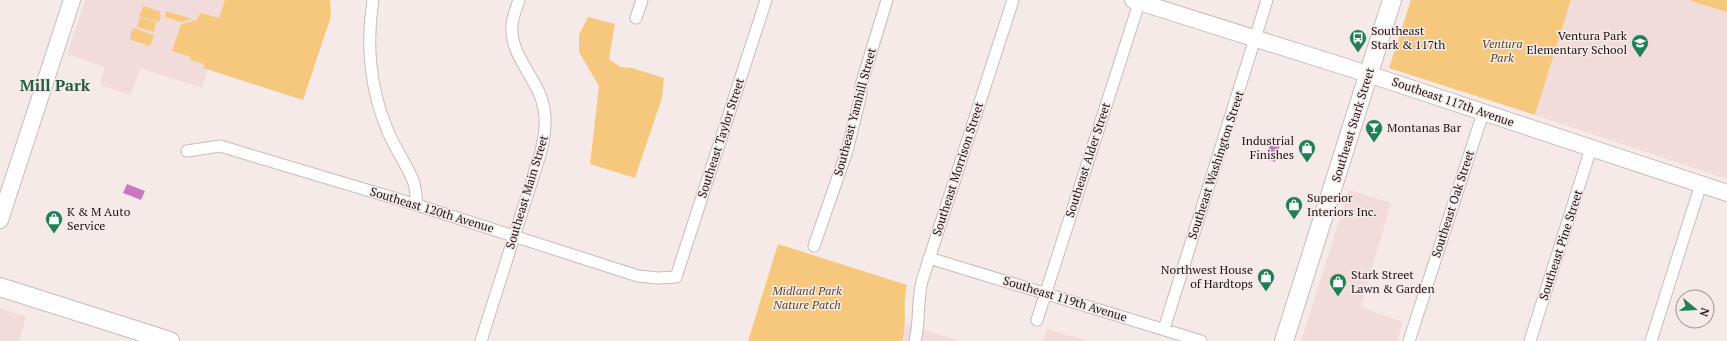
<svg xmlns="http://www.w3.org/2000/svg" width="1727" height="341" viewBox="0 0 1727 341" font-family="'PT Serif',serif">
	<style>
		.built { fill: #f1dcda }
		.green { fill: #f6c87d }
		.water { fill: #c57abf }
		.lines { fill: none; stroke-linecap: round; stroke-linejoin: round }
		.street-casing { stroke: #c8bcbb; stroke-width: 13 }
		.secondary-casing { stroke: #c8bcbb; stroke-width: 18 }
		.primary-casing { stroke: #c8bcbb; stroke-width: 20 }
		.street { stroke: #fff; stroke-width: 11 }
		.secondary { stroke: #fff; stroke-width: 16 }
		.primary { stroke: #fff; stroke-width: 18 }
		.labels { text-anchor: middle; stroke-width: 3; stroke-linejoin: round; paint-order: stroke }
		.poi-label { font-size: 12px; fill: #1a1515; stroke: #f6eae9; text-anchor: start }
		.park-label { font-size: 12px; font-style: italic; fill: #5d461f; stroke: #f6eae9 }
		.street-label { font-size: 12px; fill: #1a1515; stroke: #f6eae9 }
		.district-label { font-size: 16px; font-weight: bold; fill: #205e42; stroke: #f6eae9 }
	</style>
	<rect width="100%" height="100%" fill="#f6eae9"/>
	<path class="built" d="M85 0H330L331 16 303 100 208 69 202 88 140 68 131 95 100 85 105 67 67 54Z
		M1571 0H1727V179L1535 115Z
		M1349 190 1391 203 1361 307 1403 322 1397 341H1301Z
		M0 308 26 317 19 341H0Z
		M906 324 959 341H902Z
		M1047 329 1088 341H1043Z"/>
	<path class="green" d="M225 0H330L331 16 303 100 203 68 204 64 190 60 191 57 172 51 181 24 197 20 200 13 219 18Z
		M1411 0H1571L1535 115 1389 68Z
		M1691 0H1727V12L1691 1Z
		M143 6 159 11 161 16 159 22 139 16Z
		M166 11 192 19 181 22 165 17Z
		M140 17 156 22 154 32 137 27Z
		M588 17 615 24 609 59 620 67 632 68 664 78 662 98 635 178 590 164 599 86 579 52V35Z
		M133 28 154 35 150 46 131 40 130 37Z
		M778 244 907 285C902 304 908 322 902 341H748Z"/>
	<path class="water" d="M1271 142 1280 145 1275 162 1262 158 1264 152 1267 153Z
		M127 184 145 191 141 200 123 193Z"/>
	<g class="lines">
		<defs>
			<path id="street" d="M373 0C366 43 370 89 387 129 394 148 407 164 414 183 416 190 416 198 417 205
				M636 18 642 0
				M187 151 220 146 417 205 638 276 658 278 676 277 766 0
				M814 246 847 151 861 94V85L887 0
				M929 258 1201 341
				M1037 320 1140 0
				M1164 329 1267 0
				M481 341 540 155C544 140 547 124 544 109 539 78 509 57 512 24 513 16 516 8 519 0
				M915 341C920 322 917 301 922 281L1013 0
				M1409 341 1483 113
				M1530 341 1591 148
				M1651 341 1701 184"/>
			<path id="secondary" d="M1133 0 1368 74 1727 193
				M0 220 72 0"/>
			<path id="primary" d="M0 287 170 341
				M1284 341 1392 0"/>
		</defs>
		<use href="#street" class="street-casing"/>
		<use href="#secondary" class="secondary-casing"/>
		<use href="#primary" class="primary-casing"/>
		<use href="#street" class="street"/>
		<use href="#secondary" class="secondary"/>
		<use href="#primary" class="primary"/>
	</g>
	<defs>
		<symbol id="bus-pin" viewBox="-11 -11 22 30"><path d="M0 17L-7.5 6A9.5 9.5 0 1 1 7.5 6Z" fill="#217f56" stroke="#f6eae9"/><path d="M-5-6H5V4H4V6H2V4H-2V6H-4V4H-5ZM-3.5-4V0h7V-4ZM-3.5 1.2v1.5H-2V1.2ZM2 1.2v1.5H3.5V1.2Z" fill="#fff"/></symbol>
		<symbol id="school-pin" viewBox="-11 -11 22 30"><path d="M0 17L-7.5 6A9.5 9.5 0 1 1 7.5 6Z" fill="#217f56" stroke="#f6eae9"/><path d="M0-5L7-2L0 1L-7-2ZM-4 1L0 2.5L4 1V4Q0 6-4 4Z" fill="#fff"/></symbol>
		<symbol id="bar-pin" viewBox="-11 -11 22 30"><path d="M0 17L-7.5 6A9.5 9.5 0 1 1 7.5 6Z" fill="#217f56" stroke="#f6eae9"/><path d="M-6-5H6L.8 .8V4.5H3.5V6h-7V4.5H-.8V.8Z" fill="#fff"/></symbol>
		<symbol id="shop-pin" viewBox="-11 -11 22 30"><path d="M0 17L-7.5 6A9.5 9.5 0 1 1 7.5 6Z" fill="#217f56" stroke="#f6eae9"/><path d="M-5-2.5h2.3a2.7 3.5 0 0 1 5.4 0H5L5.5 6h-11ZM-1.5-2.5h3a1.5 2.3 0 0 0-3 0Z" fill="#fff"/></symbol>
	</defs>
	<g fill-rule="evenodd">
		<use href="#bus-pin" x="1348" y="28" width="20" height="27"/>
		<use href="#school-pin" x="1630" y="33" width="20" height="27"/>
		<use href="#bar-pin" x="1364" y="118" width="20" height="27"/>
		<use href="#shop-pin" x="1297" y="138" width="20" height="27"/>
		<use href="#shop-pin" x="1284" y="195" width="20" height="27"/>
		<use href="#shop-pin" x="44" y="209" width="20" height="27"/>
		<use href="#shop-pin" x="1256" y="267" width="20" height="27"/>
		<use href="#shop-pin" x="1328" y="272" width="20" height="27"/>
	</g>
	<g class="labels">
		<g class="poi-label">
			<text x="1371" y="35">Southeast<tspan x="1371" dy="14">Stark &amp; 117th</tspan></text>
			<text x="1627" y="40" text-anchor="end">Ventura Park<tspan x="1627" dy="14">Elementary School</tspan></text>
			<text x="1387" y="132">Montanas Bar</text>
			<text x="1294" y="145" text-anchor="end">Industrial<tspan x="1294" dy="14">Finishes</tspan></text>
			<text x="1307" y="202">Superior<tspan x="1307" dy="14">Interiors Inc.</tspan></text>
			<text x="67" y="216">K &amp; M Auto<tspan x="67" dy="14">Service</tspan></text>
			<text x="1253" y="274" text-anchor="end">Northwest House<tspan x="1253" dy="14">of Hardtops</tspan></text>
			<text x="1351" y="279">Stark Street<tspan x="1351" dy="14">Lawn &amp; Garden</tspan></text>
		</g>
		<g class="park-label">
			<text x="1502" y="48">Ventura<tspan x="1502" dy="14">Park</tspan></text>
			<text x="807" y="295">Midland Park<tspan x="807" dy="14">Nature Patch</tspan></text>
		</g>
		<g class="street-label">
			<text transform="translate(1453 102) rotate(19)" y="4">Southeast 117th Avenue</text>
			<text transform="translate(855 112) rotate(-75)" y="4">Southeast Yamhill Street</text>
			<text transform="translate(1353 125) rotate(-73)" y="4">Southeast Stark Street</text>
			<text transform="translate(721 138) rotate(-72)" y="4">Southeast Taylor Street</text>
			<text transform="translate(1088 160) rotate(-72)" y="4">Southeast Alder Street</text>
			<text transform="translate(1216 165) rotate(-72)" y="4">Southeast Washington Street</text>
			<text transform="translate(958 169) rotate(-72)" y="4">Southeast Morrison Street</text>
			<text transform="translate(527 192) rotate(-73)" y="4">Southeast Main Street</text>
			<text transform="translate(1453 204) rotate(-72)" y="4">Southeast Oak Street</text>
			<text transform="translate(432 210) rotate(17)" y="4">Southeast 120th Avenue</text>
			<text transform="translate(1561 245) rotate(-72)" y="4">Southeast Pine Street</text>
			<text transform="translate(1065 299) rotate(17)" y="4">Southeast 119th Avenue</text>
		</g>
		<g class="district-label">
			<text x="55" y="91">Mill Park</text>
		</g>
	</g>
	<g transform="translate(1695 309) rotate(108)"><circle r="19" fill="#f6eae9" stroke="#9e9594"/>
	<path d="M0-3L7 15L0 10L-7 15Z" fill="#217f56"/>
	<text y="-6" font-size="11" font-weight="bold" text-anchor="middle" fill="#1a1515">N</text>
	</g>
</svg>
